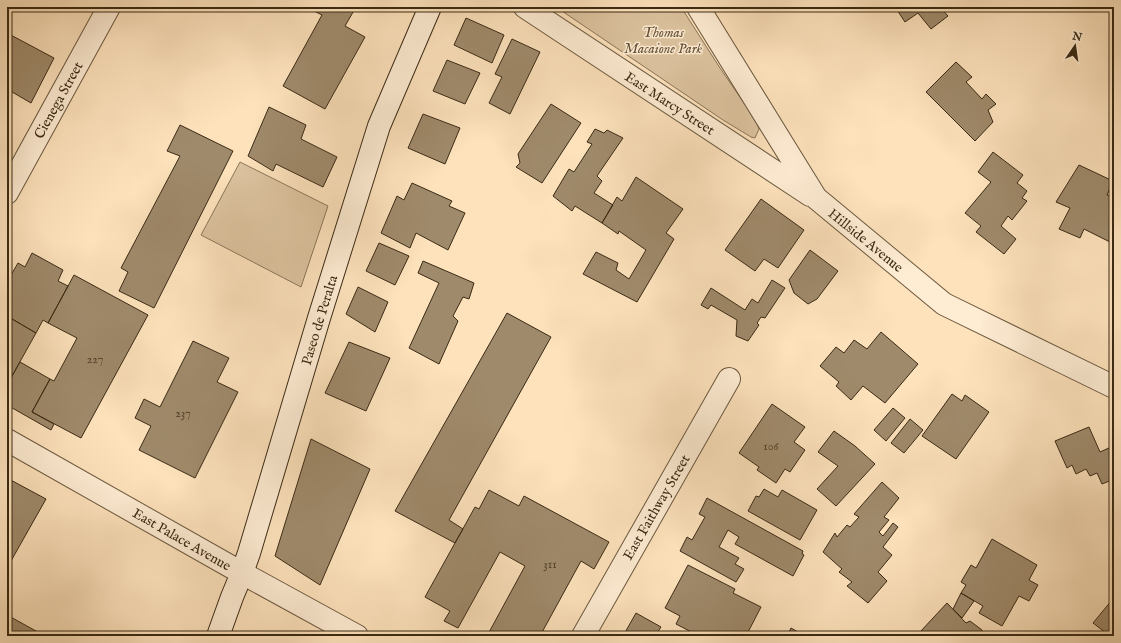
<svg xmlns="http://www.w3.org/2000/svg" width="1121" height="643" viewBox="0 0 1121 643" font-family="'IM FELL English',serif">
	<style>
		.green { fill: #dcc39f; stroke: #8b765a }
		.building { fill: #9f8a6b; stroke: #3a2a14 }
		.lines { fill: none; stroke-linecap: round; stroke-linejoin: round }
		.minor-casing { stroke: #6b583e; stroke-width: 24 }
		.tertiary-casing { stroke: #6b583e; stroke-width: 24 }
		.secondary-casing { stroke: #3a2a14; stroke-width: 24 }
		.minor { stroke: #feecd3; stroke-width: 22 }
		.tertiary { stroke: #feecd3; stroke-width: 22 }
		.secondary { stroke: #feecd3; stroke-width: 22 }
		.labels { text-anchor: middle; stroke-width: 3; stroke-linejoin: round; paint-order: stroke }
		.number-label { font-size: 12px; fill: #53422a }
		.park-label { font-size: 14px; font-style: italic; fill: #625037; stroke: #feecd3 }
		.street-label { font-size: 14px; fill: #3a2a14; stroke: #feecd3 }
	</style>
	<rect width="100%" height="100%" fill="#fde2bc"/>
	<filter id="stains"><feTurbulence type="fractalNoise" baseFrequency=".005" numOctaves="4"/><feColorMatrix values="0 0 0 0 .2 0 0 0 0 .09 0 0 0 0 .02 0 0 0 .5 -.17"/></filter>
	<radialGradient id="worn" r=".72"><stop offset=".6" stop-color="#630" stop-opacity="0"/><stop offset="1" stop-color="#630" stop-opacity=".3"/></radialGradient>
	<path class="green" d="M556 7H681L720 68 755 119 759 129 755 138 751 137 723 120Z
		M240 162 328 206 301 287 201 235Z"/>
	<path class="building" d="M314 7H356L345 26 365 37 325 109 283 86 322 15 312 10Z
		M895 7H940L948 16 931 29 918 13 905 22Z
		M466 18 504 35 492 63 454 45Z
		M7 33 54 58 31 103 7 89Z
		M512 39 540 52 510 114 489 103 502 77 495 74Z
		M447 60 480 73 465 104 433 91Z
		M956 62 972 77 966 82 982 99 986 94 996 104 988 110 993 122 975 141 926 92Z
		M551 104 581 123 542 183 516 167 520 163 518 154Z
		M269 107 306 125 301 139 337 157 323 187 276 164 273 171 248 156Z
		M423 114 460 128 445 164 408 148Z
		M180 125 233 151 154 308 119 291 128 272 121 268 180 156 167 151Z
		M595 129 604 133 607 130 623 138 597 176 602 181 594 193 613 205 602 223 575 206 572 211 553 196 569 169 574 172 592 144 587 142Z
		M993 152 1023 175 1017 183 1027 191 1022 198 1027 201 1012 220 1008 216 1001 226 1016 239 1004 254 976 232 981 226 965 213 991 182 978 172Z
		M1079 165 1113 181 1107 195 1114 198V244L1084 229 1080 238 1059 229 1070 208 1056 202Z
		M636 177 683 209 666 233 674 239 637 302 583 274 596 252 618 263 616 270 629 279 646 250 619 231 618 234 602 223 617 197 622 201Z
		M412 183 452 201 449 206 465 213 448 250 416 233 410 248 381 233 397 196 404 200Z
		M761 199 804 230 778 268 764 259 755 271 725 250Z
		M379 243 409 256 395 285 366 271Z
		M810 250 838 271 817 299 808 304 794 293 789 280Z
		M32 253 63 270 58 281 68 286 48 323 43 320 36 333 7 316V282L18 263 25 267Z
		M423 261 474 283 469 299 463 297 453 316 458 321 439 364 409 348 439 283 418 273Z
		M74 275 148 315 81 438 32 412 50 379 54 381 77 338 48 323Z
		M772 280 785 288 765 318 761 317 757 323 759 325 748 341 736 336 737 320 711 305 708 309 701 305 711 288 745 310 752 299 758 303Z
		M358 287 388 302 375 332 346 314Z
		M507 313 551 337 449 520 463 529 455 543 395 511Z
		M7 316 36 333 7 385Z
		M881 332 918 364 885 403 863 386 851 400 836 386 839 382 820 366 836 347 844 353 854 340 867 349Z
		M193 341 229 358 217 382 238 392 195 478 139 450 151 426 135 418 144 399 160 407Z
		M349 342 390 358 366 411 325 393Z
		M20 362 50 379 32 412 54 424 51 430 7 405V385Z
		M952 394 962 401 965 395 989 412 956 459 922 436Z
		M772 404 805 427 794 442 805 450 790 472 785 469 776 483 757 470 759 467 739 453Z
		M893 408 905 418 886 441 874 430Z
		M910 419 923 430 904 453 891 443Z
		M1089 427 1100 452 1111 447 1114 454V484L1112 480 1102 484 1097 473 1090 476 1086 469 1076 474 1072 465 1067 468 1055 441Z
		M834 431 855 446 875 464 836 506 817 489 838 466 818 452Z
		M311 439 370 469 320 585 275 556Z
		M7 478 46 499 7 568Z
		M882 482 899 498 884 517 889 520 879 532 883 536 893 523 898 527 883 547 892 555 878 572 887 581 868 603 847 586 852 582 839 572 842 569 823 552 835 533 837 537 847 525 850 527 859 517 854 514Z
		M764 489 778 497 782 490 817 510 800 540 748 511 756 496 759 497Z
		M489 490 519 506 524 496 609 542 594 569 581 561 540 636H487L525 566 500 552 458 628 444 621 450 611 425 597 475 507 479 509Z
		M707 498 803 551 802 554 804 555 793 576 735 544 739 537 728 530 719 547 739 558 735 564 744 569 736 582 680 551 687 537 692 540 705 517 699 514Z
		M992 539 1037 565 1029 580 1038 585 1029 601 1019 596 1002 626 979 613 983 606 961 593 966 585 961 582 971 565 976 568Z
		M688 565 735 589 733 593 761 607 746 636H699L676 624 680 616 665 608Z
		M961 593 974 601 962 618 953 609Z
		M1112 600 1114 602V636H1110L1093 623Z
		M947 603 966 623 970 621 982 630 981 636H926L920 632Z
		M636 613 661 627 655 636H623Z
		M7 615 45 636H7Z
		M791 628 805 636H787Z"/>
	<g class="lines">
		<defs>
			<path id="minor" d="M525 7 810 195
				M698 7 816 198 944 304 1114 387
				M7 193 109 7
				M583 636 729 379"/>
			<path id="tertiary" d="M7 440 242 573 357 636"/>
			<path id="secondary" d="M218 636 232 597 242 573 249 553 319 318 379 126 430 7"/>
		</defs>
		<use href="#minor" class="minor-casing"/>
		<use href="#tertiary" class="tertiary-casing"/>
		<use href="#secondary" class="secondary-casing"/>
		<use href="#minor" class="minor"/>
		<use href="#tertiary" class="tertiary"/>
		<use href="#secondary" class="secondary"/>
	</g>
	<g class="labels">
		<g class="number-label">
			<text x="95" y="363">227</text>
			<text x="183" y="417">237</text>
			<text x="771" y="450">106</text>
			<text x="550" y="568">311</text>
		</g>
		<g class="park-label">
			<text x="663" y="37">Thomas<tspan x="663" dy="16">Macaione Park</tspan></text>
		</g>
		<g class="street-label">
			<text transform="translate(58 100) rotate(-61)" y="5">Cienega Street</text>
			<text transform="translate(670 103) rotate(33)" y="5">East Marcy Street</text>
			<text transform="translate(866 240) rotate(39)" y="5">Hillside Avenue</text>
			<text transform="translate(319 320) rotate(-73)" y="5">Paseo de Peralta</text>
			<text transform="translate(656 507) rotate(-60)" y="5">East Faithway Street</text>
			<text transform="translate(182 539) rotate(30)" y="5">East Palace Avenue</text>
		</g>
	</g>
	<rect width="1121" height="643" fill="none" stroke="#fde2bc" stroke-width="24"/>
	<rect x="8" y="8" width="1105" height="627" fill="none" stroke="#3a2a14" stroke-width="2"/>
	<rect x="12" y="12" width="1097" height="619" fill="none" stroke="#3a2a14"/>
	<g transform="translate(1075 46) rotate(13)" stroke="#feecd3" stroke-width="3" paint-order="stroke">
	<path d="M0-3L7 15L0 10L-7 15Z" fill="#3a2a14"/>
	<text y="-6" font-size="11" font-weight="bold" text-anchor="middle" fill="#3a2a14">N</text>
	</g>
	<rect width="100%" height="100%" filter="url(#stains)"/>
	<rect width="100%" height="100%" fill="url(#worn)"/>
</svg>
